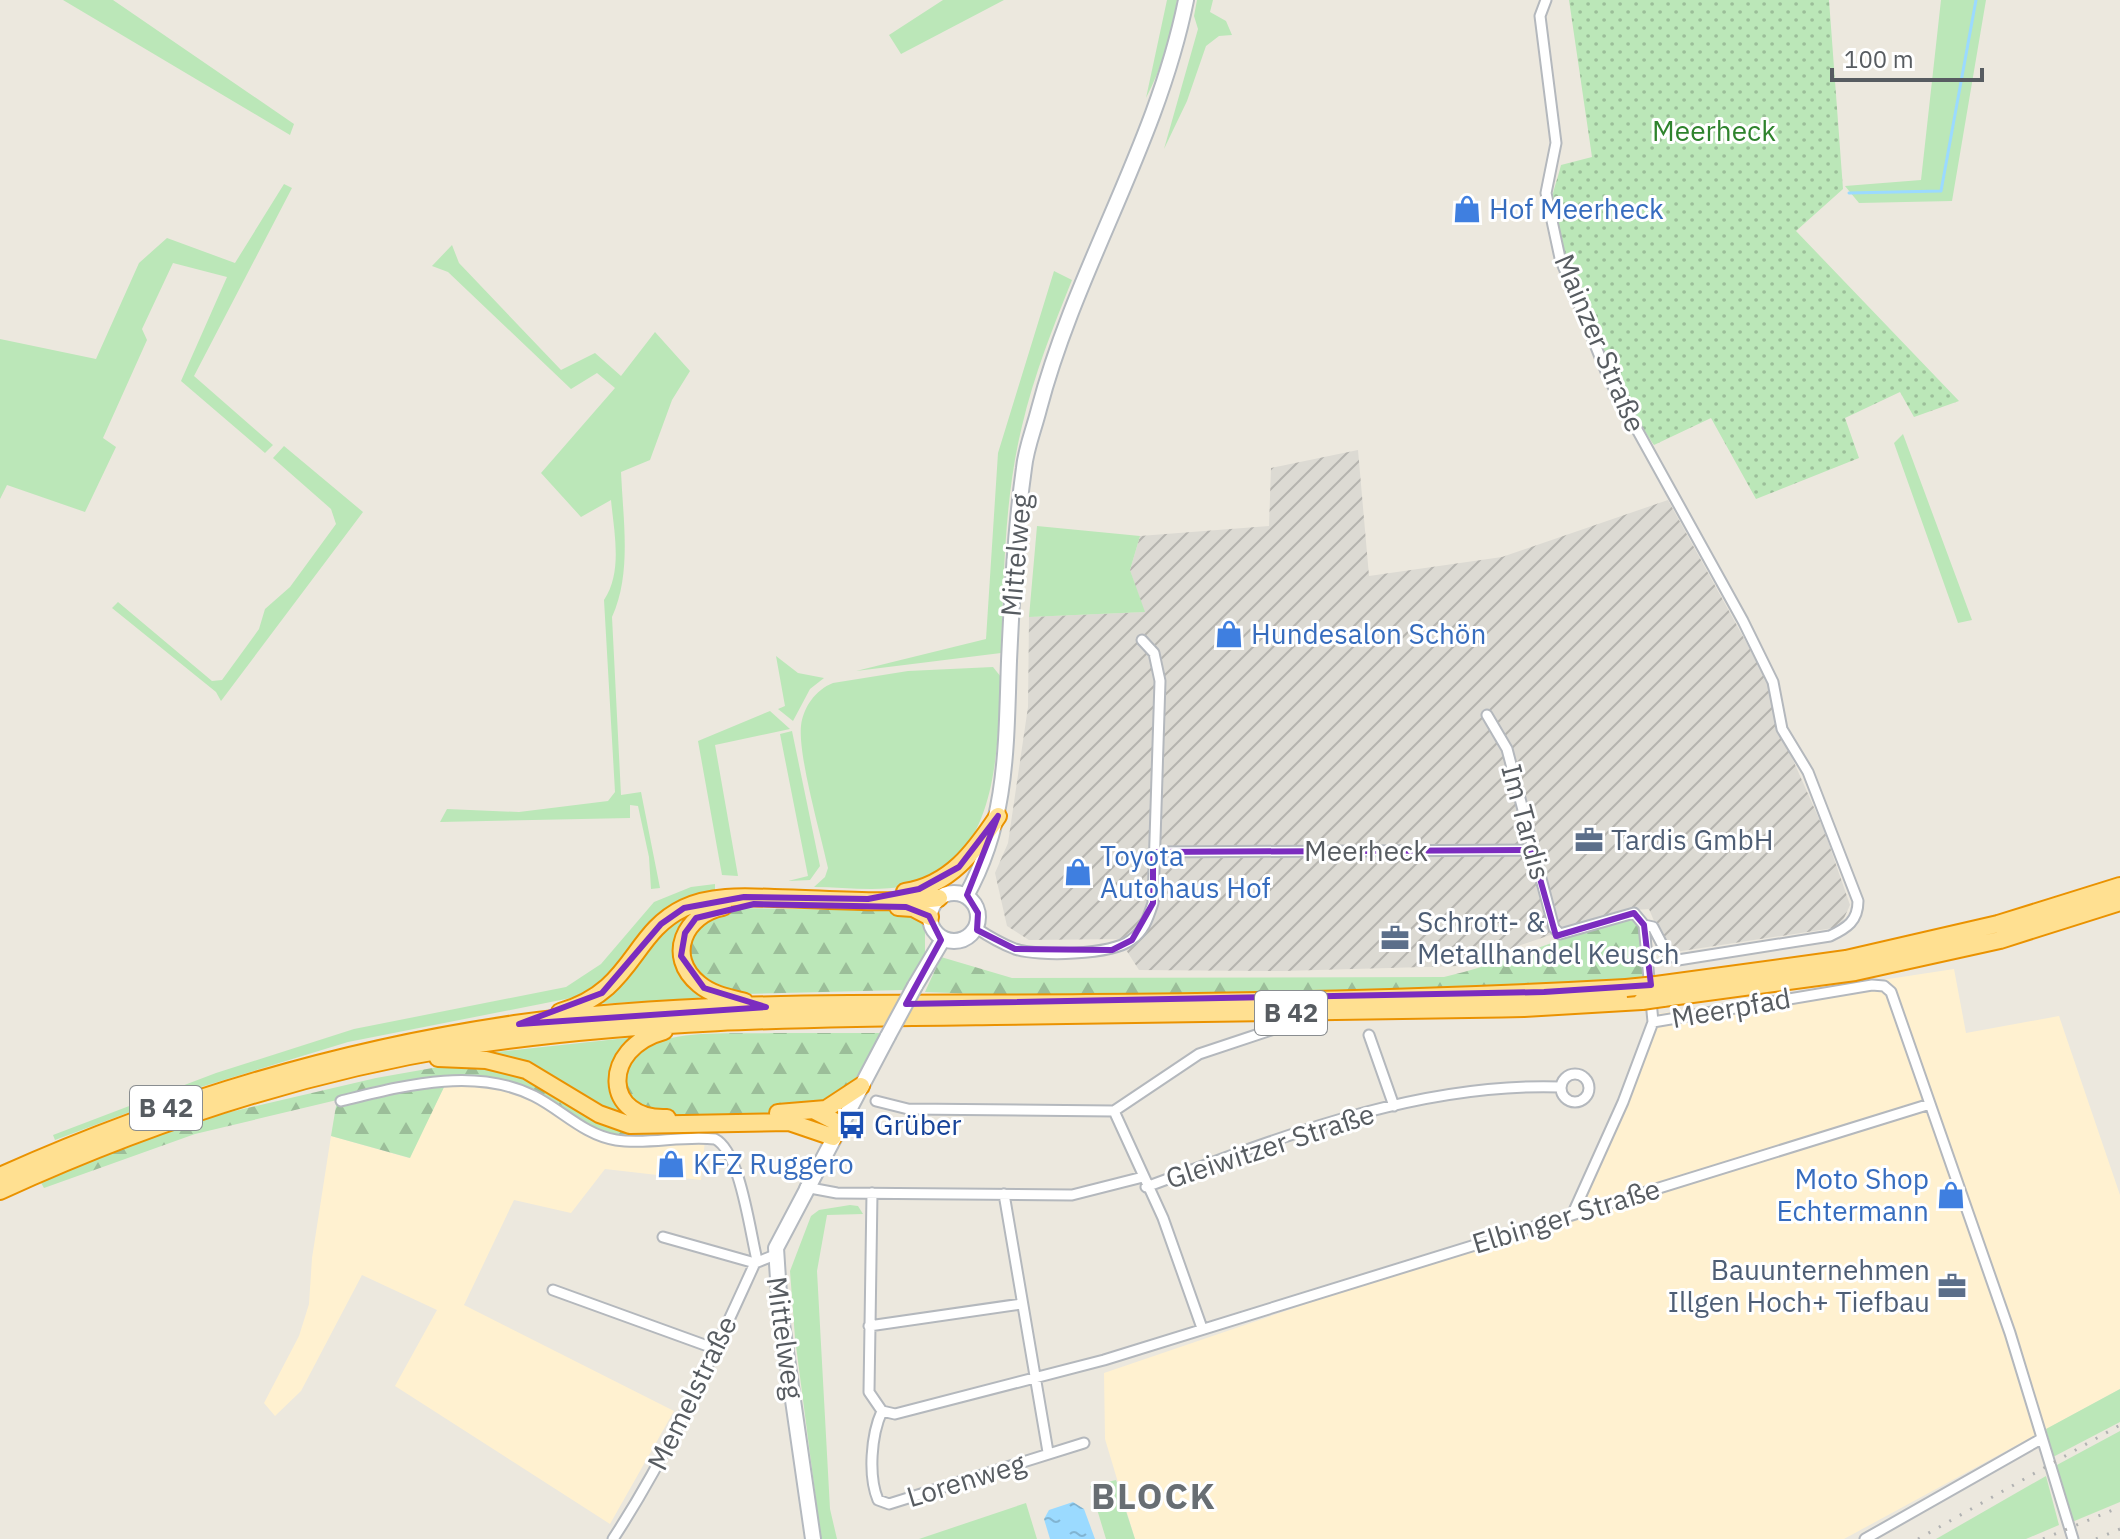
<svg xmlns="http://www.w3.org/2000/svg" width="2120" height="1539" viewBox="0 0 2120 1539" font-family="'IBM Plex Sans',sans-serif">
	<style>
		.commercial { fill: #fff1d0 }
		.industrial { fill: url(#industrial-furrows) }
		.grass { fill: #bbe7b8 }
		.forest { fill: url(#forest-firs) }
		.park { fill: url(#park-dots) }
		.water { fill: url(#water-ripples) }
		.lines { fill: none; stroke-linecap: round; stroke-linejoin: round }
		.stream { stroke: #9bdaff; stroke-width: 3 }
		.minor-casing { stroke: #b4b8bd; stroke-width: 13 }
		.secondary-casing { stroke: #b4b9bf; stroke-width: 18 }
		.trunk-casing { stroke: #ea9200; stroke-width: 20 }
		.minor { stroke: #fff; stroke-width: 9 }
		.secondary { stroke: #fff; stroke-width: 14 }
		.trunk { stroke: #ffe091; stroke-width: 16 }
		.rail { stroke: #b1b2b2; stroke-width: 3; stroke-dasharray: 2 10; stroke-linecap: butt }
		.secondary-bridge-casing { stroke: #b4b9bf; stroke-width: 18; stroke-linecap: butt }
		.trunk-bridge-casing { stroke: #ea9200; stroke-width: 20; stroke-linecap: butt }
		.secondary-bridge { stroke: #fff; stroke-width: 14 }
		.trunk-bridge { stroke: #ffe091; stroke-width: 16 }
		.marked { fill: none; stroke: #7b2cbf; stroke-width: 6; stroke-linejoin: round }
		.labels { text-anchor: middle; stroke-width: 6; stroke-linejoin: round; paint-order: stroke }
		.shield { fill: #fff; stroke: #898d90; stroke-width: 2 }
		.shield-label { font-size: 26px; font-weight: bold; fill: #575c61 }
		.park-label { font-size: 28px; fill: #2e832d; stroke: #fff }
		.shop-label { font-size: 28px; fill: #366cbe; stroke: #fff; text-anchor: start }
		.street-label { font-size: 28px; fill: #575c61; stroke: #fff }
		.service-label { font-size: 28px; fill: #4e5e75; stroke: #fff; text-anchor: start }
		.transit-label { font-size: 28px; fill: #164399; stroke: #fff; text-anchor: start }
		.district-label { font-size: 36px; font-weight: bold; letter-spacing: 2px; fill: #686e73; stroke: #fff }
	</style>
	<defs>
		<pattern id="industrial-furrows" width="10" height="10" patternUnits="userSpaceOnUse" patternTransform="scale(2)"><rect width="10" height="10" fill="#dcdad3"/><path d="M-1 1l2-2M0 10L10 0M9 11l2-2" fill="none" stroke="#b5b4af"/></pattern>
		<pattern id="forest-firs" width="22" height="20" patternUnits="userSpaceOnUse" patternTransform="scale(2)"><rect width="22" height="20" fill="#bbe7b8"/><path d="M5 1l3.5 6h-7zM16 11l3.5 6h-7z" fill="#9bbe99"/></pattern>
		<pattern id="park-dots" width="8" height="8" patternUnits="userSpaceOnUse" patternTransform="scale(2)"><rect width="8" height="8" fill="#bbe7b8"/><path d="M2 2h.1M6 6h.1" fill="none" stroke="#9bbe99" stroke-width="1.8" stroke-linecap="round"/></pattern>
		<pattern id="water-ripples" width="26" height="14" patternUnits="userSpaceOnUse" patternTransform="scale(2)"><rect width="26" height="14" fill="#9bdaff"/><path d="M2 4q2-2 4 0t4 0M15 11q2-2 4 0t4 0" fill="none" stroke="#81b4d2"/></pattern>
	</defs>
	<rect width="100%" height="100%" fill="#ece8de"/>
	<path class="commercial" d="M1954 969 1966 1033 2059 1016 2120 1195V1389L1844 1539H1135L1105 1439 1104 1373 1573 1213 1653 1022 1650 1015Z
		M446 1083 511 1087 594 1135 705 1140 701 1180 605 1169 571 1213 514 1200 464 1305 674 1411 610 1524 395 1386 437 1310 362 1275 301 1391 275 1416 264 1403 299 1336 309 1304 312 1258 331 1136 409 1158Z"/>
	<path class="industrial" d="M1358 450 1369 576 1502 557 1668 500 1768 682 1777 724 1824 830 1850 905 1840 927 1675 952 1662 940 1649 909 1620 911 1460 966 1282 971 1139 970 1119 939 1029 940 1007 926 995 873 1008 843 1028 707 1029 617 1144 612 1130 570 1140 536 1269 526 1271 468Z"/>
	<path class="grass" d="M63 0H113L294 124 290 135Z
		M943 0H1004L901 54 889 35Z
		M1167 0H1177C1172 34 1162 67 1146 98Z
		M1197 0H1213L1210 12 1226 21 1232 35 1219 36 1206 46 1187 101 1164 149 1198 29 1194 16Z
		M1941 0H1986L1952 201 1859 203 1845 186 1921 180Z
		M284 184 292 188 194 376 273 445 265 453 181 381 227 277 173 263 142 329 147 340 103 438 116 447 85 512 7 485 0 499V339L96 359 139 263 167 238 235 263Z
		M452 245 459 263 561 370 595 353 621 376 655 332 690 371 672 400 650 460 621 472C623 520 632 573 612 617L621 795 641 792 660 888 651 889 649 857 638 806 630 805V818L440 822 447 809 519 812 608 801 615 792 604 600C623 572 614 532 611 500L581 517 541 473 615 388 597 373 571 389 448 272 432 266Z
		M1054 271 1072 280C1053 327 1034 375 1022 426 1004 499 1004 577 1001 653L856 671 986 639 998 453Z
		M1903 434 1972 620 1958 623 1894 443Z
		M284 446 363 512 221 701 216 692 112 608 118 602 212 681 222 680 259 629 265 609 290 587 336 524 331 509 273 458Z
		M1037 526 1140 536 1130 570 1145 612 1029 617Z
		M776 656 798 673 824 678 810 689 793 721 778 709 785 706Z
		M993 667 1001 677C997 753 999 865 905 886 877 892 843 887 814 887L825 877 828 868C821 835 798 756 801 726 803 708 815 690 833 683L908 671Z
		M770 711 790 729 715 745 738 876 722 875 698 741Z
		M792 731 820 866 810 880 788 881 808 876 780 734Z
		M715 884V893L629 955 599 985 581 996 348 1042 178 1094 55 1140 53 1135 216 1073 354 1029 566 987 601 964 654 902 691 887Z
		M697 911 711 998 597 1004C638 980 651 927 697 911Z
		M636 1037V1119L621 1116 487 1053Z
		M850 1205 858 1206 863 1214 827 1215 817 1271 830 1509 837 1539H821L795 1338 790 1271 811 1216 819 1210Z
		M2120 1389V1422L2053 1457 2046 1429Z
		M2120 1431V1502L2072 1522 2055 1466Z
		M2046 1476 2059 1525 2026 1539H1936Z
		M1116 1480 1135 1539H1106L1090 1486Z
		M1026 1503 1037 1539H919Z"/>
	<path class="forest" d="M737 908 907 911 925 926V953L904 990 745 994C733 992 718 991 709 984 666 951 695 916 737 908Z
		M1630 917 1640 926 1646 978 1432 991 1033 996 925 992 941 957 1012 978 1444 977C1508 962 1567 935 1630 917Z
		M773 1033H881C871 1052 862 1075 846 1091 818 1119 707 1114 666 1116 651 1113 632 1105 626 1089 623 1081 625 1073 629 1065 645 1025 734 1035 773 1033Z
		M455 1064 494 1067 514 1072 593 1116 724 1129 705 1140 622 1145 511 1087 446 1083 410 1158 331 1136 337 1100 195 1134 44 1188 40 1181 187 1122 376 1078Z"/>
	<path class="park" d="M1569 0H1829L1843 189 1796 231 1959 401 1914 417 1900 392 1845 418 1859 458 1756 499 1711 418 1654 445C1626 404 1552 254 1551 208 1551 195 1558 178 1561 165L1592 157Z"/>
	<path class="water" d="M1073 1502 1084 1509 1095 1539H1050L1044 1519 1049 1510Z"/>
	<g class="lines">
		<path class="stream" d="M1849 193 1941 191 1976 0"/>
		<defs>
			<path id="minor" d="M1487 715 1507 749 1554 928 1560 934 1634 913 1644 925 1653 927 1666 952 1678 960 1830 936C1847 928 1858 921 1858 901L1808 772 1782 729 1773 682 1743 621 1609 379 1560 258 1546 193 1556 143 1540 16 1546 0
				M1153 852 1532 850
				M976 928C988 936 1002 944 1015 949 1038 957 1111 955 1131 940 1144 931 1148 918 1153 903L1160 681 1154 653 1142 640
				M1653 1022 1872 985 1884 986 1891 992 2010 1333 2073 1539
				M1369 1035 1394 1106
				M1561 1088a14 14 0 1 1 28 0a14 14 0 1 1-28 0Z
				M341 1101C403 1086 474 1066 534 1096 562 1110 584 1135 616 1140 648 1145 682 1135 715 1139 740 1151 750 1232 757 1260
				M876 1101 908 1109 1114 1111 1199 1054 1277 1028
				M1114 1111 1163 1218 1202 1328
				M805 1187 837 1193 1072 1195 1143 1177
				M1146 1187C1279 1138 1417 1082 1561 1087
				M872 1193 869 1392 882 1411 895 1414 1104 1360 1930 1104
				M1004 1194 1048 1452
				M1573 1213 1623 1102 1653 1022 1644 925
				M663 1237 755 1263
				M553 1290 713 1348
				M869 1326 1021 1304
				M882 1411C871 1435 868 1476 878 1500L889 1504 1084 1443
				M613 1539C670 1452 712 1357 755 1263L775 1255
				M1865 1539 2041 1439"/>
			<path id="secondary" d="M930 917a24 24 0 1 1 48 0a24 24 0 1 1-48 0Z
				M966 896C1008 822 1006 744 1009 661 1012 597 1015 532 1024 468 1026 448 1034 429 1039 409 1076 268 1157 144 1186 0
				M915 986 943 939
				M813 1539 780 1310 776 1248 888 1036"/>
			<path id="trunk" d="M905 892C950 885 974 852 998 816
				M723 907C685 914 665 956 699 984 712 995 729 998 745 1002
				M898 907 913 908 930 917
				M1656 985 1846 959 1998 924 2120 886
				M1663 998 1855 972 2000 940 2120 902
				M560 1012C634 991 631 933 684 908 711 895 745 897 774 898 828 899 886 905 939 898
				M664 1031C600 1048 603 1121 667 1118
				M438 1058 486 1060 526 1070 599 1114 630 1125 789 1122 833 1137
				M815 1111 840 1124
				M778 1113 826 1109 861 1086
				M0 1176C165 1102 336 1050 515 1024 704 998 897 1005 1087 1003 1266 1002 1446 998 1626 988
				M0 1191C146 1124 300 1073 459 1047 636 1019 816 1018 995 1016 1172 1014 1348 1012 1524 1008L1642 1001"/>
		</defs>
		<use href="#minor" class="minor-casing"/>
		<use href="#secondary" class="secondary-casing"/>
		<use href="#trunk" class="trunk-casing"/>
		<use href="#minor" class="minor"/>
		<use href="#secondary" class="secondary"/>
		<use href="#trunk" class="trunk"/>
		<path class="rail" d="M1918 1539 2120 1425
			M2043 1539 2120 1507
			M2096 1539 2120 1529"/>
		<defs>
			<path id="secondary-bridge" d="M888 1036 915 986"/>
			<path id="trunk-bridge" d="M1626 988 1656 985
				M1642 1001 1663 998"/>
		</defs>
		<use href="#secondary-bridge" class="secondary-bridge-casing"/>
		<use href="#trunk-bridge" class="trunk-bridge-casing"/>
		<use href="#secondary-bridge" class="secondary-bridge"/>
		<use href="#trunk-bridge" class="trunk-bridge"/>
	</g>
	<path class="marked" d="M998 816 967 895 978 913 977 930 1015 949 1112 950 1132 940 1153 903V852L1532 850 1556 936 1634 913 1644 925 1651 985 1544 992 906 1004 941 940 929 916 906 907 754 904 696 918 685 933 681 956 704 988 766 1007 519 1024 602 993 661 924 684 908 744 897 868 899 919 889 959 867Z"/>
	<defs>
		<symbol id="shop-bare" viewBox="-9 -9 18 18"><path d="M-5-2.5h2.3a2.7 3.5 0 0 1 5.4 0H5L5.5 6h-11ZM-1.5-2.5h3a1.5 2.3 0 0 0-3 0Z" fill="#3f7fe0" stroke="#fff" stroke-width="2.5" paint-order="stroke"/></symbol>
		<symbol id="office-bare" viewBox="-9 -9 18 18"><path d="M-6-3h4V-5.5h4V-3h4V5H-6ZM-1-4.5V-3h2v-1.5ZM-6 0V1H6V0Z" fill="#5c6f8a" stroke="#fff" stroke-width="2.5" paint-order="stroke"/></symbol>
		<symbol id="bus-bare" viewBox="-9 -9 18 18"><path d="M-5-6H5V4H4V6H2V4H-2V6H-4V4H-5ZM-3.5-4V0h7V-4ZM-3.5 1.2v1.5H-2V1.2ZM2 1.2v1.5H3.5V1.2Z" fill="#1a4fb4" stroke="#fff" stroke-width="2.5" paint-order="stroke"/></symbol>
	</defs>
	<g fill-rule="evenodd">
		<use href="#shop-bare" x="1447" y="189" width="40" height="40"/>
		<use href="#shop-bare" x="1209" y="614" width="40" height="40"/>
		<use href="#office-bare" x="1569" y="820" width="40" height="40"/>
		<use href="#shop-bare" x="1058" y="852" width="40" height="40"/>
		<use href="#office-bare" x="1375" y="918" width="40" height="40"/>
		<use href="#bus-bare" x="832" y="1105" width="40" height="40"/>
		<use href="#shop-bare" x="651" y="1144" width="40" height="40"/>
		<use href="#shop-bare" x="1931" y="1175" width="40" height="40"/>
		<use href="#office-bare" x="1932" y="1266" width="40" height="40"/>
	</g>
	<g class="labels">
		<g class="shield">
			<rect x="1255" y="991" width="72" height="44" rx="6"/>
			<rect x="130" y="1086" width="72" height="44" rx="6"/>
		</g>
		<g class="shield-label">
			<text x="1291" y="1022">B 42</text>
			<text x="166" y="1117">B 42</text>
		</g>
		<g class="park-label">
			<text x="1714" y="141">Meerheck</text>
		</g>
		<g class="shop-label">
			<text x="1489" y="219">Hof Meerheck</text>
			<text x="1251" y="644">Hundesalon Schön</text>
			<text x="1100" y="866">Toyota<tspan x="1100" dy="32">Autohaus Hof</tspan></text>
			<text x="693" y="1174">KFZ Ruggero</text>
			<text x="1929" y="1189" text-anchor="end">Moto Shop<tspan x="1929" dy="32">Echtermann</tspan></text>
		</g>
		<g class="street-label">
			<text transform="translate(1600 343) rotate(67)" y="10">Mainzer Straße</text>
			<text transform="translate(1016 555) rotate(-85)" y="10">Mittelweg</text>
			<text transform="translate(1526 822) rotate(75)" y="10">Im Tardis</text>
			<text x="1366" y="861">Meerheck</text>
			<text transform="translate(1731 1008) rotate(-10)" y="10">Meerpfad</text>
			<text transform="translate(1270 1146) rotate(-18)" y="10">Gleiwitzer Straße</text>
			<text transform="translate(1566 1216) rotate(-17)" y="10">Elbinger Straße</text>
			<text transform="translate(785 1338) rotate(82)" y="10">Mittelweg</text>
			<text transform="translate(692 1393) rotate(-64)" y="10">Memelstraße</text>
			<text transform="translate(966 1480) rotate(-17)" y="10">Lorenweg</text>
		</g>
		<g class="service-label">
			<text x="1611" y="850">Tardis GmbH</text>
			<text x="1417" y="932">Schrott- &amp;<tspan x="1417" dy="32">Metallhandel Keusch</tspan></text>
			<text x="1930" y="1280" text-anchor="end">Bauunternehmen<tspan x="1930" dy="32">Illgen Hoch+ Tiefbau</tspan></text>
		</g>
		<g class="transit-label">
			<text x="874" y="1135">Grüber</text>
		</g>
		<g class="district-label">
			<text x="1154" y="1509">BLOCK</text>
		</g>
	</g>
	<path d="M1832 68v12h150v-12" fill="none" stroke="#575c61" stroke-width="4"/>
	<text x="1844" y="68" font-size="24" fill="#575c61" stroke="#ffffff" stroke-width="6" paint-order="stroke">100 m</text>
</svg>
